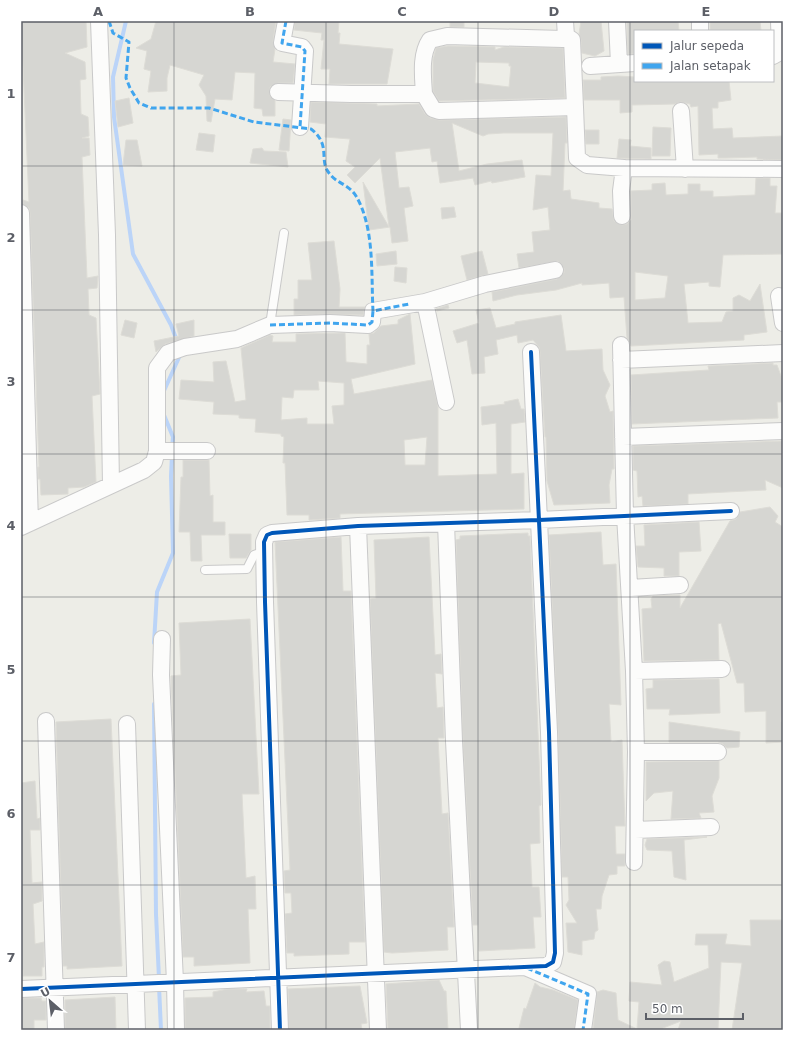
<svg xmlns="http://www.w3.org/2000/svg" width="804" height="1051" viewBox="0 0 804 1051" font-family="'DejaVu Sans',sans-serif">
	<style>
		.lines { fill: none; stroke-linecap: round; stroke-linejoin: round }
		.stream { stroke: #bbd4f8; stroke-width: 4 }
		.building { fill: #d6d6d2; stroke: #dddcd6; fill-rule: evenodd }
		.lane-casing { stroke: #c9c9c9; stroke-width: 10 }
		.street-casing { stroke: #c9c9c9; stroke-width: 18 }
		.lane { stroke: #fcfcfb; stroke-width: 8 }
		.street { stroke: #fcfcfb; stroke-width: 16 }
		.quiet { stroke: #40a5ee; stroke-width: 3; stroke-dasharray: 6 3; stroke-linecap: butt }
		.cycleway-casing { stroke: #fff; stroke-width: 6 }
		.cycleway { stroke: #0057b8; stroke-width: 4 }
		.grid { fill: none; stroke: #5c5f67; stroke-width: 1; stroke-opacity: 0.55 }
		.neatline { fill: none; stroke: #5c5f67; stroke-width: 1.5 }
		.grid-label { font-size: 13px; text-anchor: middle; font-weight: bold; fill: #5c5f67 }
	</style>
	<rect width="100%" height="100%" fill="#edede7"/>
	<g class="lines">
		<path class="stream" d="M126 21 113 77 114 117 133 254 171 325 177 341
			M163 393 181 353
			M164 415 173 437 172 448
			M154 643 157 592 173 553 171 476 172 455
			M154 704 156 914 159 979
			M159 986 161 1030"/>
	</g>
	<path class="building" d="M21 21H86L87 47 65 53 85 62 86 79 80 80 81 114 88 117 89 134V136L82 138H89L90 155 82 157 87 278 98 276 97 288 88 289 89 315 96 318 100 394 92 396 96 482 84 487 68 488V494L41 495 40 479H38V467H39L30 213 29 208 23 204V200L29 202Z
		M156 21H276L273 41 275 49 273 62 295 64 293 83H278L270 87V96L275 101V116H263L262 109 254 108 255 73 235 72 232 100 215 99 211 122 207 121 206 96 199 85 204 75 170 65 167 78V91L148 92 151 71 144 69 147 51 136 48 151 39Z
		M295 21H339L338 33H340L339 44 393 49 387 84H329L330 69H321L324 40H321L322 33 294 30Z
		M450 21H464V27H450Z
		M581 21H601L604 51 595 56 582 53 581 40 579 34Z
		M627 21H678L679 31H635V54H628Z
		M710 21H760L761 31H710Z
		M448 46 495 47V50L504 47 563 48 565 98 439 101 433 91V60L436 48ZM476 62 509 63V66H511L509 87 475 83Z
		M618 76 635 77V81H729L731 100 718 102V108H712L713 129 732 128 733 138 783 136V160L757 159V157L725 158H718V154L699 155 698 106 691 107 690 104 681 102 675 104 632 105V112L620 113V100H584L583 80H601V77Z
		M129 98 133 123 118 127 115 101Z
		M311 102 377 104V106L419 104 425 114 430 118 439 120 566 117 567 143H565L563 191 570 190 571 199 599 203V208L612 209 614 221 622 225 627 224 631 220V191L652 190V184L665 183 666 195 688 194V184H700V191H713V197L755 195 756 178H770V186H777L775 213H783V254L723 255 720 287 709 286V282L684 284 688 323 722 322 726 312 733 311V298L739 295 750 301 760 284 767 332 744 335V340L631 346 627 338 624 297 610 298 609 283 582 285V283L556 290 517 295 493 301 492 292 557 279 564 273V268L558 261 519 268 517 254 534 252 532 232 550 230 548 207 533 210 536 175 551 176 553 133H503L488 134 483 136 452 123 459 171 487 164 522 160 525 177 492 183 491 181 475 185 473 178 440 183 437 161 432 162 430 148 395 152 399 188 409 187 413 206 404 208 408 241 392 243 390 227 369 230 363 182 389 227 380 158 355 183 347 175 355 167 346 161 350 139 325 137 326 124 310 122ZM635 272 668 276 665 298 635 300Z
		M283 119 291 120 289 151 279 150Z
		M653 127 671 128 670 156H652Z
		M585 130H599V144H586Z
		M199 133 215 135 213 152 196 150Z
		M619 139 631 140 630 146 651 148V159L617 158Z
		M126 140H137L142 166 123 165Z
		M262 148 264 151 286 152 288 167 250 163 253 149Z
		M454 207 456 217 442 219 441 208Z
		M334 241 340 289 339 307H365L363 315 330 314 294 315V299H298V280H312L308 243Z
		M396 251 397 264 377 266 376 254Z
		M482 251 488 274 467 280 461 256Z
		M395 267 407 268 406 283 394 281Z
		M448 305 449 308 437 311 436 309Z
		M490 308 496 328 515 324V322L561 315 566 351 602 349 603 370 610 385 605 396 610 412 613 411 614 469H612L609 485 610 503 554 505 547 481 546 437H545L540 352 539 347 533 340 518 343 517 335 496 340 498 354 484 357 485 373 472 374 467 340 457 343 453 331 479 323 476 310Z
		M410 314 415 364 351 379 354 394 432 380 438 407V476L497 474 496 423 482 425 481 407 505 404 504 402 518 399 521 409H524L525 422 511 424V474L524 473V509L340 514V518L309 520V515H287L285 463H283L284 437 281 436V434L255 432 256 419 239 418V415L213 414 214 402 179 399 181 380 214 382 213 362 226 361 235 402 246 400 241 348 270 335 273 336 272 342H296V334L345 333 346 362 367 364V345H370L369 334 374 333 381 326 398 324V320ZM318 381 344 383V405L332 406 334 424H307V418L281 420 282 397 293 398 294 390H319ZM427 437 425 465H405L404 440Z
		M125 320 137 323 134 338 121 335Z
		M194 320V336L165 344 156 352 154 341 179 336 176 324Z
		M773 363V365H777L781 376 783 402H777L778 418 632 424 631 375 709 370 708 366Z
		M783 441V488L765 480 766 490 688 494V504L643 506 642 496 638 497 637 471 633 470V446Z
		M183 460H209L210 496 213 495V522H225V535H201L202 561H191L190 532H179L181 477H183Z
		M770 507 778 516 775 522 783 527V677L781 722 783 719V742L766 743V711L745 712 744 683H737L721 623 718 624 719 660 644 661 642 609 652 608 651 599 653 596 680 595V608L730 521 736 519 740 512Z
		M699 522 701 551 679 552V576H664V568L638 567 636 546H645L644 525Z
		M601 532 603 565 616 564 621 705 609 704 611 742 622 740 625 826H615L616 854H625V866H617V874L609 875 602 896 601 909H596L598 930 595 932 594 939 582 941V955L568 952 566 923H577L566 905 569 900 568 877H562L558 732 549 535Z
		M528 533V536H530L541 805 539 806 540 843 530 844 532 887H539L541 917H533L535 948 479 951 478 925H473L463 741 456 540 460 539V536Z
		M229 534H251V550L246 558H230Z
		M341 537 343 591H351L365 942H349V954L294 956V953H287L285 914 292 913 291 893H285L284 871 290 870 275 542Z
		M429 537 435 655 441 654 442 674 435 673 437 708 443 707 444 738H438L442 814 448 813 454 927H447L448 950 392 953 384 952 370 599 376 598 374 540Z
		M250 619 259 794H242L246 878 255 876 256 909H248L250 963 194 966V957H183L171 676 181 675 179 623Z
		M719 679 720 713 669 715 670 709H647L646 689 653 688V680Z
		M111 719 122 966 67 969V966H63L56 722Z
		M669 722 740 732 739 747 727 748 723 744 718 742H669Z
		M719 761V778L712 796 714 812 699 813 701 818 671 819 673 791 654 793 646 801V762Z
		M35 781 37 819 40 818V830H30L32 883 42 882V901L33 904 35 944 44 942V967H42V976H23V970H21V783Z
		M707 837 684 840 686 880 674 877 672 851 647 850 645 845 647 839Z
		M750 920H783V1030H732L742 963 721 962 718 1030H678L681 1021 658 1030H593L597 992 603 990 616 993 618 1020 637 1029 639 1002 629 1001 630 982 662 985 658 965 664 961 670 962 674 982 709 968 708 945H695L696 934H727L725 944 751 946Z
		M439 980 444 991H446L448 1030H388L386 984Z
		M535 983 540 987 553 990 578 1000 574 1030 519 1028 524 1008 526 1009Z
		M360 986 367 1023 361 1024 362 1030H289L288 989Z
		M228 989H247L246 992 264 991 266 1006H270V1030H185V998L213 997V992Z
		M115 997 116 1030H65V1000Z
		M21 998H41L42 1001H46V1020H34V1030H21Z"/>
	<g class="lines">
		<defs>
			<path id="lane" d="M270 325 284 233
				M205 570 247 569 254 555 265 551"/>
			<path id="street" d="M99 21 107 235 111 485
				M286 21 282 43 302 47 305 51 300 127
				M617 21 619 64
				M700 21V31
				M566 36 572 40 575 107
				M773 56 780 52 779 21
				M590 66 635 63
				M278 92 351 94H424C423 76 420 55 430 40L447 36 563 39 566 36 565 21
				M424 94 433 109 439 111 575 107 577 158 587 165 624 168 783 169
				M681 111 685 169
				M21 213 30 523
				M622 216 621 191 624 168
				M779 296 783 323
				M425 302 446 402
				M621 345 625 515 634 671 636 752 634 862
				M621 360 783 353
				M623 437 783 431
				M157 451H207
				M446 523 454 741 469 1030
				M358 526 378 1030
				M21 527 144 470 154 462 157 451V368L168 353 185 347 237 339 270 325 330 323 368 325 372 322 373 311 425 302 485 284 555 270
				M630 588 680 585
				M162 639 161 675 175 982 176 1030
				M634 671 722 669
				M46 721 56 1030
				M127 724 137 1030
				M636 752H718
				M635 830 711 827
				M525 967 588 994 583 1030
				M21 989 546 966 553 962 555 953 549 732 531 352
				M280 1030 265 602 264 542 267 535 272 533 358 526 539 520 731 511"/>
		</defs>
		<use href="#lane" class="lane-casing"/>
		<use href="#street" class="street-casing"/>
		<use href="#lane" class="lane"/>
		<use href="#street" class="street"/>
		<path class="quiet" d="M109 21 113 33 129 42 126 78 130 88 139 103 151 108H209L254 122 311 129C315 132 319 136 321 141 326 150 322 161 327 170 335 184 348 183 356 196 375 228 371 276 373 311
			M286 21 282 43 302 47 305 51 300 127
			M270 325 330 323 368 325 372 322 373 311 409 304
			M527 968 588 994 583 1030"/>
		<defs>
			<path id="cycleway" d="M21 989 546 966 553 962 555 953 549 732 531 352
				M280 1030 265 602 264 542 267 535 272 533 358 526 539 520 731 511"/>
		</defs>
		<use href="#cycleway" class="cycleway-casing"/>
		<use href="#cycleway" class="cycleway"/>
	</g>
	<path class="grid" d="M174 21V1030M326 21V1030M478 21V1030M630 21V1030M21 166H783M21 310H783M21 454H783M21 597H783M21 741H783M21 885H783"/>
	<rect width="804" height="1051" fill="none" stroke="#ffffff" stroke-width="44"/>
	<rect x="634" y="30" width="140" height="52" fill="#ffffff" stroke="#bebfc2"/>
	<rect x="642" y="43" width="20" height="6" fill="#0057b8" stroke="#bebfc2"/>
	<text x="670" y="50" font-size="12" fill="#5c5f67">Jalur sepeda</text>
	<rect x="642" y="63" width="20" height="6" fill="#40a5ee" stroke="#bebfc2"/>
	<text x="670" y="70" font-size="12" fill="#5c5f67">Jalan setapak</text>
	<g transform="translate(50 1001) rotate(332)" stroke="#ffffff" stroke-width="3" paint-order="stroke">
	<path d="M0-3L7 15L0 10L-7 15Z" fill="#5c5f67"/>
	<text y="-6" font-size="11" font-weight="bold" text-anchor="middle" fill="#5c5f67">U</text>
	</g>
	<path d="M646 1013v6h97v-6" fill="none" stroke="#5c5f67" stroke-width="2"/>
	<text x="652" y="1013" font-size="12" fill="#5c5f67" stroke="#ffffff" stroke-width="3" paint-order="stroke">50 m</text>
	<rect x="22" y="22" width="760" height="1007" class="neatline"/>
	<g class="grid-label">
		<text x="98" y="16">A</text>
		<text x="250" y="16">B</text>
		<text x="402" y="16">C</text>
		<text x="554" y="16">D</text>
		<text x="706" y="16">E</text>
		<text x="11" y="98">1</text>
		<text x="11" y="242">2</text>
		<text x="11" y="386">3</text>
		<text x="11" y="530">4</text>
		<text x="11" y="674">5</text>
		<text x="11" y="818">6</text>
		<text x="11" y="962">7</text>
	</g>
</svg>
